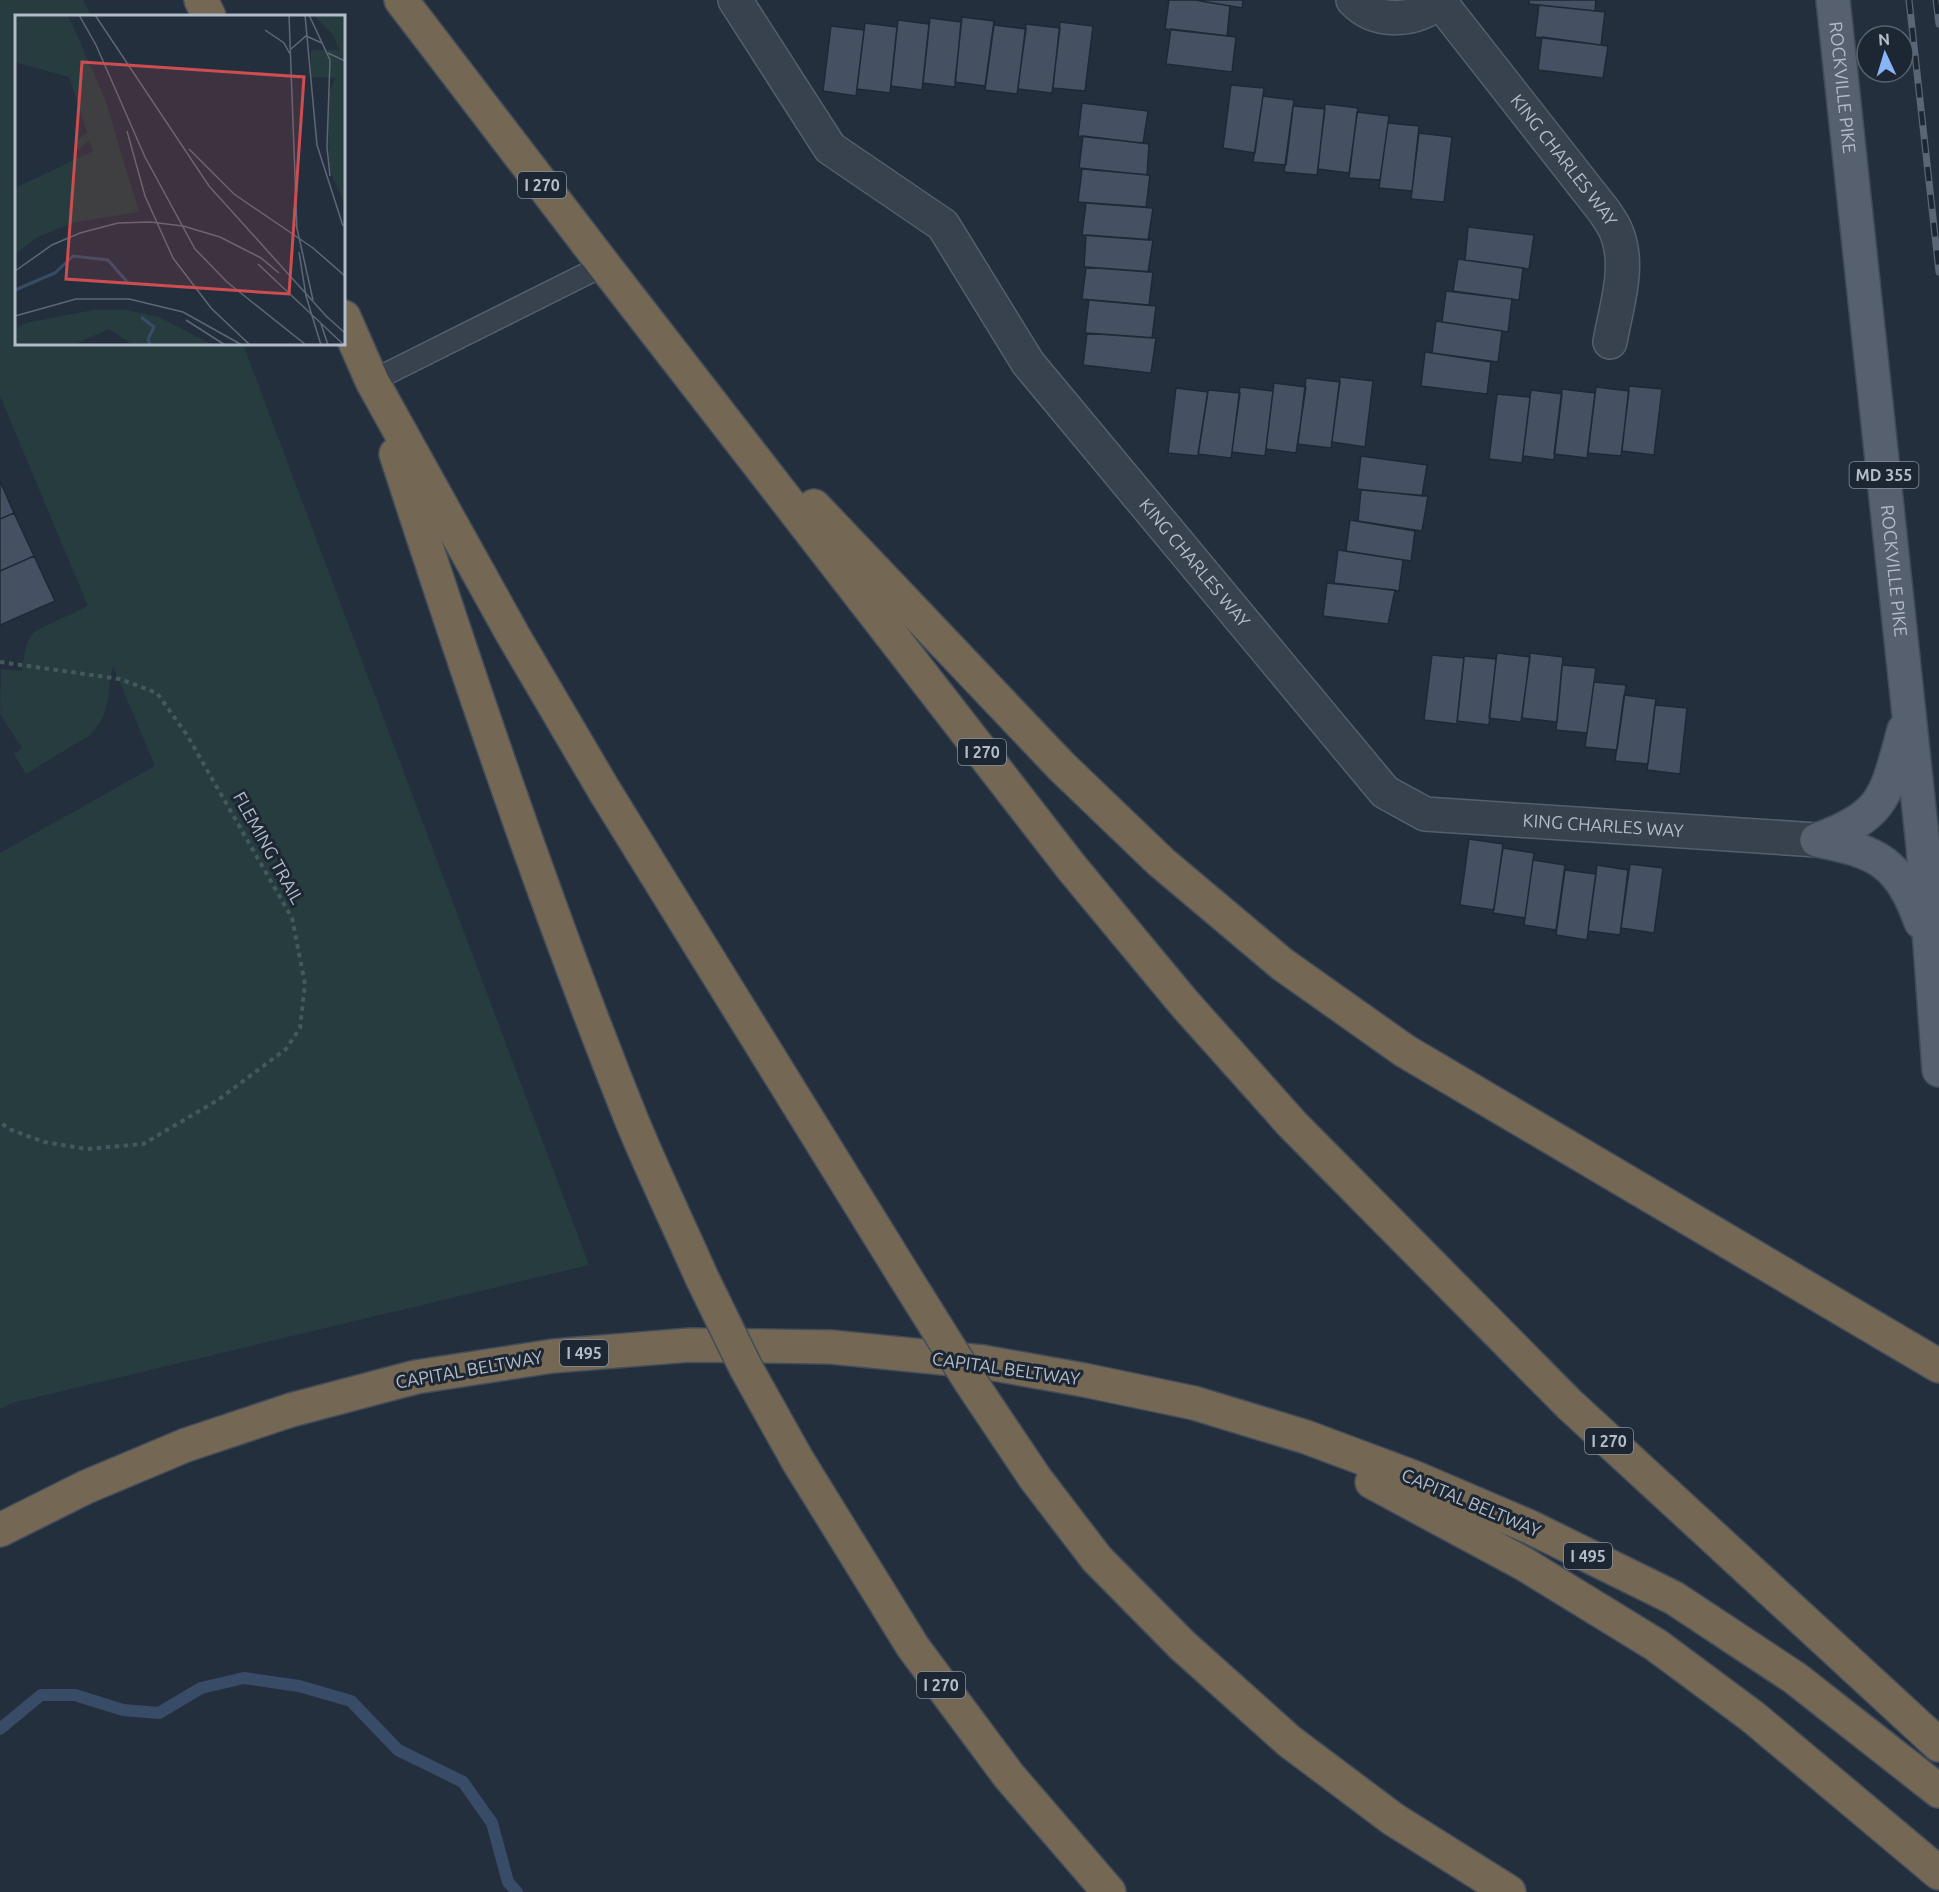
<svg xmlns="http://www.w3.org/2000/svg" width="1939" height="1892" viewBox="0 0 1939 1892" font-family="Ubuntu,sans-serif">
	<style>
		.green { fill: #263c3f }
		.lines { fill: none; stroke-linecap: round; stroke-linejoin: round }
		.stream { stroke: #394c67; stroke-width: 12 }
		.building { fill: #455162; stroke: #1f2835; stroke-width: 1.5 }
		.lane-casing { stroke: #565f6c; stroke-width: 24 }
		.street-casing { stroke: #565f6c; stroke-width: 36 }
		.primary-casing { stroke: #414a57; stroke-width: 36 }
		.highway-casing { stroke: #434c59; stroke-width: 36 }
		.path { stroke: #44595c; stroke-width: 4; stroke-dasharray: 4.5 4.5; stroke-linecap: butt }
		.lane { stroke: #38414e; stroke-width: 21 }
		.street { stroke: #38414e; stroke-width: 33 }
		.primary { stroke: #56606e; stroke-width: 33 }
		.highway { stroke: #746855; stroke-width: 33 }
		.rail-casing { stroke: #5a6575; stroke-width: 7 }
		.rail { stroke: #1d2633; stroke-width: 4.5; stroke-dasharray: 14; stroke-linecap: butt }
		.highway-bridge-casing { stroke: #434c59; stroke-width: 36; stroke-linecap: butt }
		.highway-bridge { stroke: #746855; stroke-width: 33 }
		.labels { text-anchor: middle; stroke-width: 6; stroke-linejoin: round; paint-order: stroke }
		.shield { fill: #1d2633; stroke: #878f9c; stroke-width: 1.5 }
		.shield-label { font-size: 16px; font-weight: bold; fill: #b4bcc9 }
		.street-label { font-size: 18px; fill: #b4bcc9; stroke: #1d2633 }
		.inset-river { fill: none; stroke: #394c67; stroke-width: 3 }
		.inset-road { fill: none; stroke: #5e6776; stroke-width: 1.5 }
		.view { fill: #ce4d50; fill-opacity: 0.15; stroke: #ce4d50; stroke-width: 3 }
		.inset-edge { fill: none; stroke: #b4bcc9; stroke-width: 3 }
	</style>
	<rect width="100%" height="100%" fill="#242f3e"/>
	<path class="green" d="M0 0H83L91 16H16V344H243L589 1265 12 1403 0 1409V853L155 766 113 666C106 693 112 713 90 735L26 774 14 754 22 748 0 714 1 669 22 671C24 657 24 642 35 631L88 606 0 396Z"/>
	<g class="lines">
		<path class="stream" d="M0 1729 41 1695H75L123 1710 159 1713 201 1688 244 1678 299 1686 351 1701 398 1750 463 1782 492 1823 508 1882 517 1892"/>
	</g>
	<path class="building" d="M1169 0H1195L1230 6 1227 36 1165 29Z
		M1195 0H1243L1242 8Z
		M1529 0H1596L1595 11 1529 4Z
		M1539 5 1605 12 1601 45 1535 37Z
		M962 17 994 21 985 86 955 82Z
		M930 18 961 22 955 87 923 83Z
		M898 20 929 24 922 90 891 86Z
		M1060 22 1093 26 1085 91 1053 88Z
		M865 23 897 27 890 93 857 89Z
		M1026 24 1060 28 1052 93 1018 89Z
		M994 25 1026 29 1017 94 985 90Z
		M831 26 864 30 856 96 823 91Z
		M1171 29 1236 37 1232 72 1166 64Z
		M1542 37 1608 46 1603 78 1538 70Z
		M1231 85 1264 88 1255 153 1223 148Z
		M1263 96 1294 100 1286 165 1253 162Z
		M1082 103 1148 111 1143 143 1078 136Z
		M1325 104 1358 108 1349 173 1318 169Z
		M1293 106 1325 109 1317 175 1284 172Z
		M1357 112 1389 116 1380 180 1349 178Z
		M1388 123 1419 126 1412 191 1379 188Z
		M1419 133 1452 137 1444 202 1411 199Z
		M1083 136 1149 144 1147 175 1079 168Z
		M1082 169 1150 175 1146 207 1078 202Z
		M1086 203 1153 208 1148 240 1082 235Z
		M1468 227 1534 235 1529 269 1465 260Z
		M1086 235 1153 240 1148 272 1084 267Z
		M1458 259 1523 268 1519 300 1453 291Z
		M1086 267 1153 272 1149 305 1082 299Z
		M1446 291 1512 299 1508 332 1442 322Z
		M1089 300 1156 306 1152 338 1085 333Z
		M1436 321 1502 331 1498 362 1432 353Z
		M1087 333 1156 338 1151 373 1083 365Z
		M1425 352 1491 362 1487 394 1421 386Z
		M1340 377 1373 381 1365 447 1332 442Z
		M1306 378 1340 382 1331 448 1298 444Z
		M1274 383 1306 387 1296 453 1266 449Z
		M1629 386 1662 389 1654 455 1622 451Z
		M1240 387 1273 391 1265 456 1232 452Z
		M1596 387 1629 391 1621 456 1588 453Z
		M1176 388 1208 392 1198 456 1168 453Z
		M1562 389 1595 393 1587 458 1554 454Z
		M1208 390 1240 393 1231 458 1198 454Z
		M1531 390 1562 394 1554 460 1523 456Z
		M1497 394 1530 397 1522 463 1489 459Z
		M1361 456 1427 465 1422 496 1357 489Z
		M0 481 14 513 0 519Z
		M1361 490 1428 496 1422 531 1358 521Z
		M14 513 34 556 0 571V519Z
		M1350 520 1415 531 1411 561 1346 551Z
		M1338 550 1403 560 1399 591 1334 583Z
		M34 556 55 601 0 625V571Z
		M1327 583 1395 590 1388 624 1323 616Z
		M1497 653 1530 657 1521 722 1489 718Z
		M1530 653 1563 657 1557 722 1522 718Z
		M1432 655 1464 658 1457 724 1424 720Z
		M1464 656 1496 659 1489 725 1457 721Z
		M1562 665 1596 668 1587 733 1556 730Z
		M1594 682 1626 685 1617 750 1585 747Z
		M1624 695 1656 699 1648 764 1615 761Z
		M1655 705 1687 708 1680 774 1647 770Z
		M1469 839 1503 844 1494 910 1460 905Z
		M1503 848 1534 853 1525 918 1493 913Z
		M1533 860 1565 865 1556 930 1524 925Z
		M1630 864 1663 868 1654 933 1621 928Z
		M1597 865 1628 870 1620 935 1588 931Z
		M1565 870 1596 874 1587 940 1556 935Z"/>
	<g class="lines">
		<defs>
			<path id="lane" d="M372 381 604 265"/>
			<g id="street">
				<path id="s1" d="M735 0 830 148 943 225 1028 363 1385 792 1425 814 1817 840"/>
				<path d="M1353 0C1377 25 1416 22 1441 0"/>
				<path id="s2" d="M1440 2 1604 211C1608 217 1613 224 1616 231 1631 265 1616 307 1610 342"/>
			</g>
			<g id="primary">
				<path id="s3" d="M1833 0 1923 846 1939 1070"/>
				<path d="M1817 840C1878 852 1899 862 1921 922"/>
				<path d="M1817 840C1886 815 1886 795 1904 730"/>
			</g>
			<path id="highway" d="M201 0 209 16
				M401 0 604 265 1072 868 1184 1003 1292 1124 1569 1404 1939 1745
				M344 317 372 381 513 635 604 790 905 1277
				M396 454C469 678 544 902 632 1121 654 1174 679 1226 702 1278
				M814 506 1061 766 1161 862 1282 964 1405 1051 1939 1366
				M798 1461 913 1647 1009 1776 1109 1892
				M1035 1478 1097 1559 1182 1645 1289 1741 1393 1819 1509 1892
				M1372 1482 1524 1564 1656 1645 1753 1717 1939 1873
				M0 1530 86 1487 186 1445 291 1410 416 1377 553 1356 690 1345 831 1347 983 1362 1084 1380 1194 1403 1306 1437 1413 1477 1530 1527 1674 1598 1795 1678 1939 1791"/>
		</defs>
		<use href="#lane" class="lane-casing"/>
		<use href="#street" class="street-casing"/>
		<use href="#primary" class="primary-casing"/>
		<use href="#highway" class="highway-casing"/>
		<path class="path" d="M0 662 120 679 157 693 187 735 292 918 305 984 300 1028 286 1049 218 1100 143 1144 87 1149 44 1142 9 1129 0 1122"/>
		<use href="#lane" class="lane"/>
		<use href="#street" class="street"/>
		<use href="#primary" class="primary"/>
		<use href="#highway" class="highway"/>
		<defs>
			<path id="rail" d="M1909 0 1939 272
				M1936 0 1939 24"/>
		</defs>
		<use href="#rail" class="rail-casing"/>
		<use href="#rail" class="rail"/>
		<defs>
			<path id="highway-bridge" d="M905 1277 970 1381 1035 1478
				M702 1278 746 1368 798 1461"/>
		</defs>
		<use href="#highway-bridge" class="highway-bridge-casing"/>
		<use href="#highway-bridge" class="highway-bridge"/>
	</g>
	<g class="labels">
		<g class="shield">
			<rect x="518" y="172" width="48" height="26" rx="4.5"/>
			<rect x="1849.5" y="462" width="69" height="26" rx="4.5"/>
			<rect x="958" y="739" width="48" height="26" rx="4.5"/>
			<rect x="560" y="1340" width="48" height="26" rx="4.5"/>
			<rect x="1585" y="1428" width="48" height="26" rx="4.5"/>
			<rect x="1564" y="1543" width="48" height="26" rx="4.5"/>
			<rect x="917" y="1672" width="48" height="26" rx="4.5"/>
		</g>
		<g class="shield-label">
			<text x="542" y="191">I 270</text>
			<text x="1884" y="481">MD 355</text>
			<text x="982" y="758">I 270</text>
			<text x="584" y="1359">I 495</text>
			<text x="1609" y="1447">I 270</text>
			<text x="1588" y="1562">I 495</text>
			<text x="941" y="1691">I 270</text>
		</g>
		<g class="street-label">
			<text dy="6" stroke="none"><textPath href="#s3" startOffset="88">ROCKVILLE PIKE</textPath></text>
			<text dy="6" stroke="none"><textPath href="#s2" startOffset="201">KING CHARLES WAY</textPath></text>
			<text dy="6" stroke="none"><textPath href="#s1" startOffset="735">KING CHARLES WAY</textPath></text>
			<text dy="6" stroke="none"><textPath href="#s3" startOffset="574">ROCKVILLE PIKE</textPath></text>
			<text dy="6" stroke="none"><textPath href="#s1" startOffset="1257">KING CHARLES WAY</textPath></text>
			<text transform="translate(268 848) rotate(61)" y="6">FLEMING TRAIL</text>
			<text transform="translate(1006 1369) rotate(8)" y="6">CAPITAL BELTWAY</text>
			<text transform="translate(469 1370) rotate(-10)" y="6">CAPITAL BELTWAY</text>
			<text transform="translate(1471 1503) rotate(23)" y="6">CAPITAL BELTWAY</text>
		</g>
	</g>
	<g transform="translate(15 15)">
		<rect width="330" height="330" fill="#242f3e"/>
		<path d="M0 0H52L57 9 90 84 124 197 57 208 23 222 0 239V173L78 136 74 125 63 136 60 127 72 117 54 62 0 47ZM299 0H330V190L314 153 313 79 321 63 296 62V35H325L317 19ZM78 295H111L144 302 198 330H118L94 314 58 330H0V314L11 308Z" fill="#263c3f"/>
		<path class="inset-river" d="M0 275 40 258 58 241 93 245 114 269M126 302 139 312 133 324 135 330"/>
		<path class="inset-road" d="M64 0 81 30 130 142 180 234 212 267 291 330M80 0 194 171 312 302M274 0 282 215M290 0 302 130 328 211M294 0 315 45 312 132 315 161M250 15 269 28 275 39M276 34 291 21 307 28M313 38 330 46M112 116 130 181 158 243 196 293 235 330M174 134 219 179 298 233 330 261M281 209 298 285M284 237 291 281 306 330M243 249 329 330M0 256 37 230 65 218 103 208 135 207 168 211 205 222 246 243 264 258M310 300 330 318M0 301 61 284H114L168 297 227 330M171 305 210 330M306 309 313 330"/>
		<path class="view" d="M67 47 289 62 274 279 51 264Z"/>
		<rect width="330" height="330" class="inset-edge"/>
	</g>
	<g transform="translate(1885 54) rotate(356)"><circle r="28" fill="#1d2633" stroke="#59626f" stroke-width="1.5"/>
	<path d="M0-4.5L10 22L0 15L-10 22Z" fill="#8ab4f8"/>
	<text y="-9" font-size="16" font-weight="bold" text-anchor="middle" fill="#b4bcc9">N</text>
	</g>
</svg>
